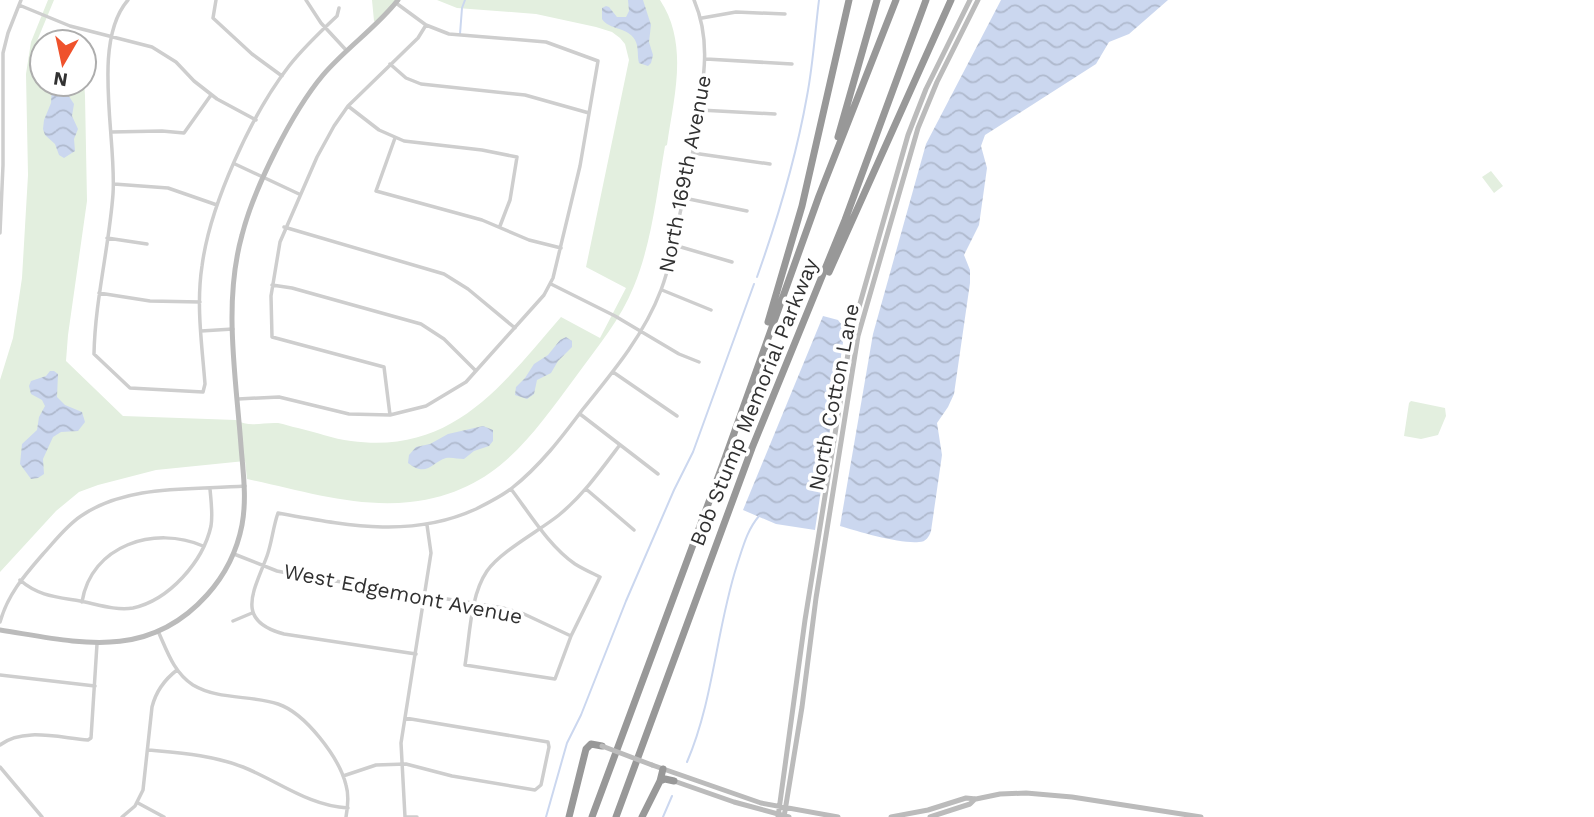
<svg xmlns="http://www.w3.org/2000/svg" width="1594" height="817" viewBox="0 0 1594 817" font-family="'Work Sans',sans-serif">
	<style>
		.green { fill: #e3efdf }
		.water { fill: url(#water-waves) }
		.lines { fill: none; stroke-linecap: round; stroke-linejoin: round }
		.stream { stroke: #cbd7ef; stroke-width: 2 }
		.street { stroke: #cecece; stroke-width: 3.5 }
		.secondary { stroke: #bbb; stroke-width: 5 }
		.highway { stroke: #989898; stroke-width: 7 }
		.secondary-bridge { stroke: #bbb; stroke-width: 5 }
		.labels { text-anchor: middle; stroke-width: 7; stroke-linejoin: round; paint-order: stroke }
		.street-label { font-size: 21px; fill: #313131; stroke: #fff }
	</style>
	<defs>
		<pattern id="water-waves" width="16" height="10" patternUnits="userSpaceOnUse" patternTransform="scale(1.75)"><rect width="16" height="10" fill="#cbd7ef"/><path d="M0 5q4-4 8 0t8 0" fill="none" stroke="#afb9cd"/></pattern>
	</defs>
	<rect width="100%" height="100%" fill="#fff"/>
	<path class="green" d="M48 0H54L37 41 42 43V84H84V81L85 96 87 201 68 335 66 361 123 416 236 420C249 428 263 422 278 423 284 424 292 427 298 428 316 432 333 439 351 441 453 455 502 385 561 317L600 338 626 288 586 267 629 60 625 44 620 38 612 32 596 27 536 14 457 8 437 0H660C689 44 674 96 667 145L665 146C657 192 652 242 634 286 621 319 598 346 577 375 530 438 496 492 410 502 355 508 300 490 247 479L245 461 156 470 98 485 79 492 56 511 0 572V380L13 338 22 278 28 175 26 74 31 42Z
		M372 0H398L377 23 374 21Z
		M1491 171 1503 186 1494 193 1482 177Z
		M1411 401 1445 408 1446 416 1438 435 1421 439 1404 436 1409 403Z"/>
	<path class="water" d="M628 0H643L651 25 649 42 653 55 651 63 648 66 639 63C637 56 639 47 635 40 628 27 609 30 602 19V8L606 6 609 7 617 17H626L629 11Z
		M1001 0H1168L1129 34 1109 42 1096 64 985 135 981 146 987 168 979 225 964 255 970 270V283L954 394 948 407 937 423 942 455 931 531C929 537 926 542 919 542 901 544 859 532 840 526L873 334 926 144Z
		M67 84 68 95 74 104 72 116 78 129 74 139 75 151 64 158 59 155 55 144 45 135 43 129 44 120 51 103 52 85Z
		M823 316 838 320 845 329 815 530 776 524 743 510Z
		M566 337 572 341V347L558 361 551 373 537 380 534 394 527 399 515 395 516 387 525 378 534 364 548 355 560 340Z
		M50 371H54L58 374 57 397 65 405 82 412 85 422 78 431 61 432 53 437 43 459 44 474 38 478 31 479 20 464 22 444 37 430 39 417 45 406 42 400 31 394 29 386 31 381 46 376Z
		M483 426 493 430V441L489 446 474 451 464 459C458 459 452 457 446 458 432 462 427 478 408 463L409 455 416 447 430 444 448 434Z"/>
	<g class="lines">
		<path class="stream" d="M460 34 462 8 465 0
			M757 277C778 218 796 158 807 96 813 65 815 32 819 0
			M687 762C714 699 716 630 737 565 743 547 747 530 759 516
			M546 817 567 743 581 715 626 601 674 490 693 452 754 284
			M663 817 672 796"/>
		<path class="street" d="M128 0C91 42 117 140 113 194 109 248 95 300 94 354L130 388 203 392 205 384C202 345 196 305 202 266 210 205 251 115 289 66 303 48 320 32 337 16L339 8
			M216 0 213 18 252 54 282 76
			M306 0 321 23 346 50
			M19 5 70 26 152 47 176 62 194 81 217 99 256 120
			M702 18 736 12 785 14
			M706 59 792 64
			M390 64 406 78 421 84 525 95 589 113
			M348 106 379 130 404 141 482 150 517 157 510 200 500 226
			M700 110 775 114
			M111 132 162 131 184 133 211 95
			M395 138 376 191 482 220 529 240 561 248
			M693 153 770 164
			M235 164 299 194
			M114 184 168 188 217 205
			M684 198 747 211
			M284 227 444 274 468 289 515 328
			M0 233 3 165V53L8 33 21 0
			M107 238 147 244
			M674 245 732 262
			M551 284 615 316 679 354 699 362
			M272 285 292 288 421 324 444 339 476 371
			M662 290 711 310
			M99 293 150 301 200 302
			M201 331 233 329
			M613 372 677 416
			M238 399 279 397 349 414 390 415 426 406 466 382 544 295 553 278 580 166 598 61 546 42 449 34 426 25 396 3
			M580 414 658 474
			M390 415 384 367 272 337 271 296 280 242 317 157 334 126 348 106 418 38 426 25
			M511 489C530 514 549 546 575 564 583 569 592 573 600 577L571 636 555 679 465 665C470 635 470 596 487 571 501 551 539 531 559 515 583 495 601 470 619 446
			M586 489 634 530
			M234 554 277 571 292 574 503 608 524 614 571 636
			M20 580C38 596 57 597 80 601 96 604 116 611 133 608 169 600 203 562 211 526 213 514 211 501 210 489
			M82 602C91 545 155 525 203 546
			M233 621 252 613
			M0 622C8 594 24 576 43 554 55 541 66 526 81 516 127 484 191 490 245 486
			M158 631C167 651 174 673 193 685 218 700 251 695 278 704 305 713 339 757 346 785 349 795 348 806 346 817
			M416 654 284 634C234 621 254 591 267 556 272 542 273 527 278 513 345 525 411 539 476 509 488 503 502 496 512 488 540 466 562 437 583 409 613 372 644 335 661 290 670 267 674 242 679 218 686 187 693 156 697 125 703 81 712 42 694 0
			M0 675 95 686
			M0 745C23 727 60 738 88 740L91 738 97 644
			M148 750C180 753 212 755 243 767 278 781 309 806 348 808
			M0 767 42 817
			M343 776 376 765 406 764 452 776 535 790 541 785 549 747 548 742 405 718
			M138 803 164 817
			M122 817 135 806 143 790 152 707C156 691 164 680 177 670
			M405 817 401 743 431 553 427 525
			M405 817H417"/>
		<path class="secondary" d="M0 630C77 642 147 662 207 595 225 575 237 551 242 525 247 498 243 472 241 446 236 377 223 303 242 235 254 188 292 112 323 75 346 48 376 28 398 0
			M652 765 761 803 838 817
			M674 781 734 802 789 817
			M778 817 805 620 851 335 908 135 926 89 970 0
			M784 817 802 707 816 598 858 336 918 128 937 82 978 0
			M891 817 928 810 966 798 976 799 1000 794 1026 793 1072 797 1201 817
			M930 817 970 804 975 799"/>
		<path class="highway" d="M838 137 877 0
			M829 272 951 0
			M768 322 802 206 849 0
			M660 781 665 779 674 781
			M569 817 586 749 591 744 602 746
			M592 817 723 464 819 196 896 0
			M616 817 752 448 845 220 926 0
			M642 817 660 781 663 769"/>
		<path class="secondary-bridge" d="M602 746 652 765"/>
	</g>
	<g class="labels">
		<g class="street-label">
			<text transform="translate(685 174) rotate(-79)" y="7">North 169th Avenue</text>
			<text transform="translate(834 397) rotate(-79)" y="7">North Cotton Lane</text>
			<text transform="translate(754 402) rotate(-68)" y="7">Bob Stump Memorial Parkway</text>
			<text transform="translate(403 594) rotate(11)" y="7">West Edgemont Avenue</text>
		</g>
	</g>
	<g transform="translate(63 63) rotate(189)"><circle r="33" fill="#ffffff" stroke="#adadad" stroke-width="2"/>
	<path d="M0-5L12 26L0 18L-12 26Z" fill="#ef522c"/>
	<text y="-10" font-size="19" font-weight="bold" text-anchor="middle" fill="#313131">N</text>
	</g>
</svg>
